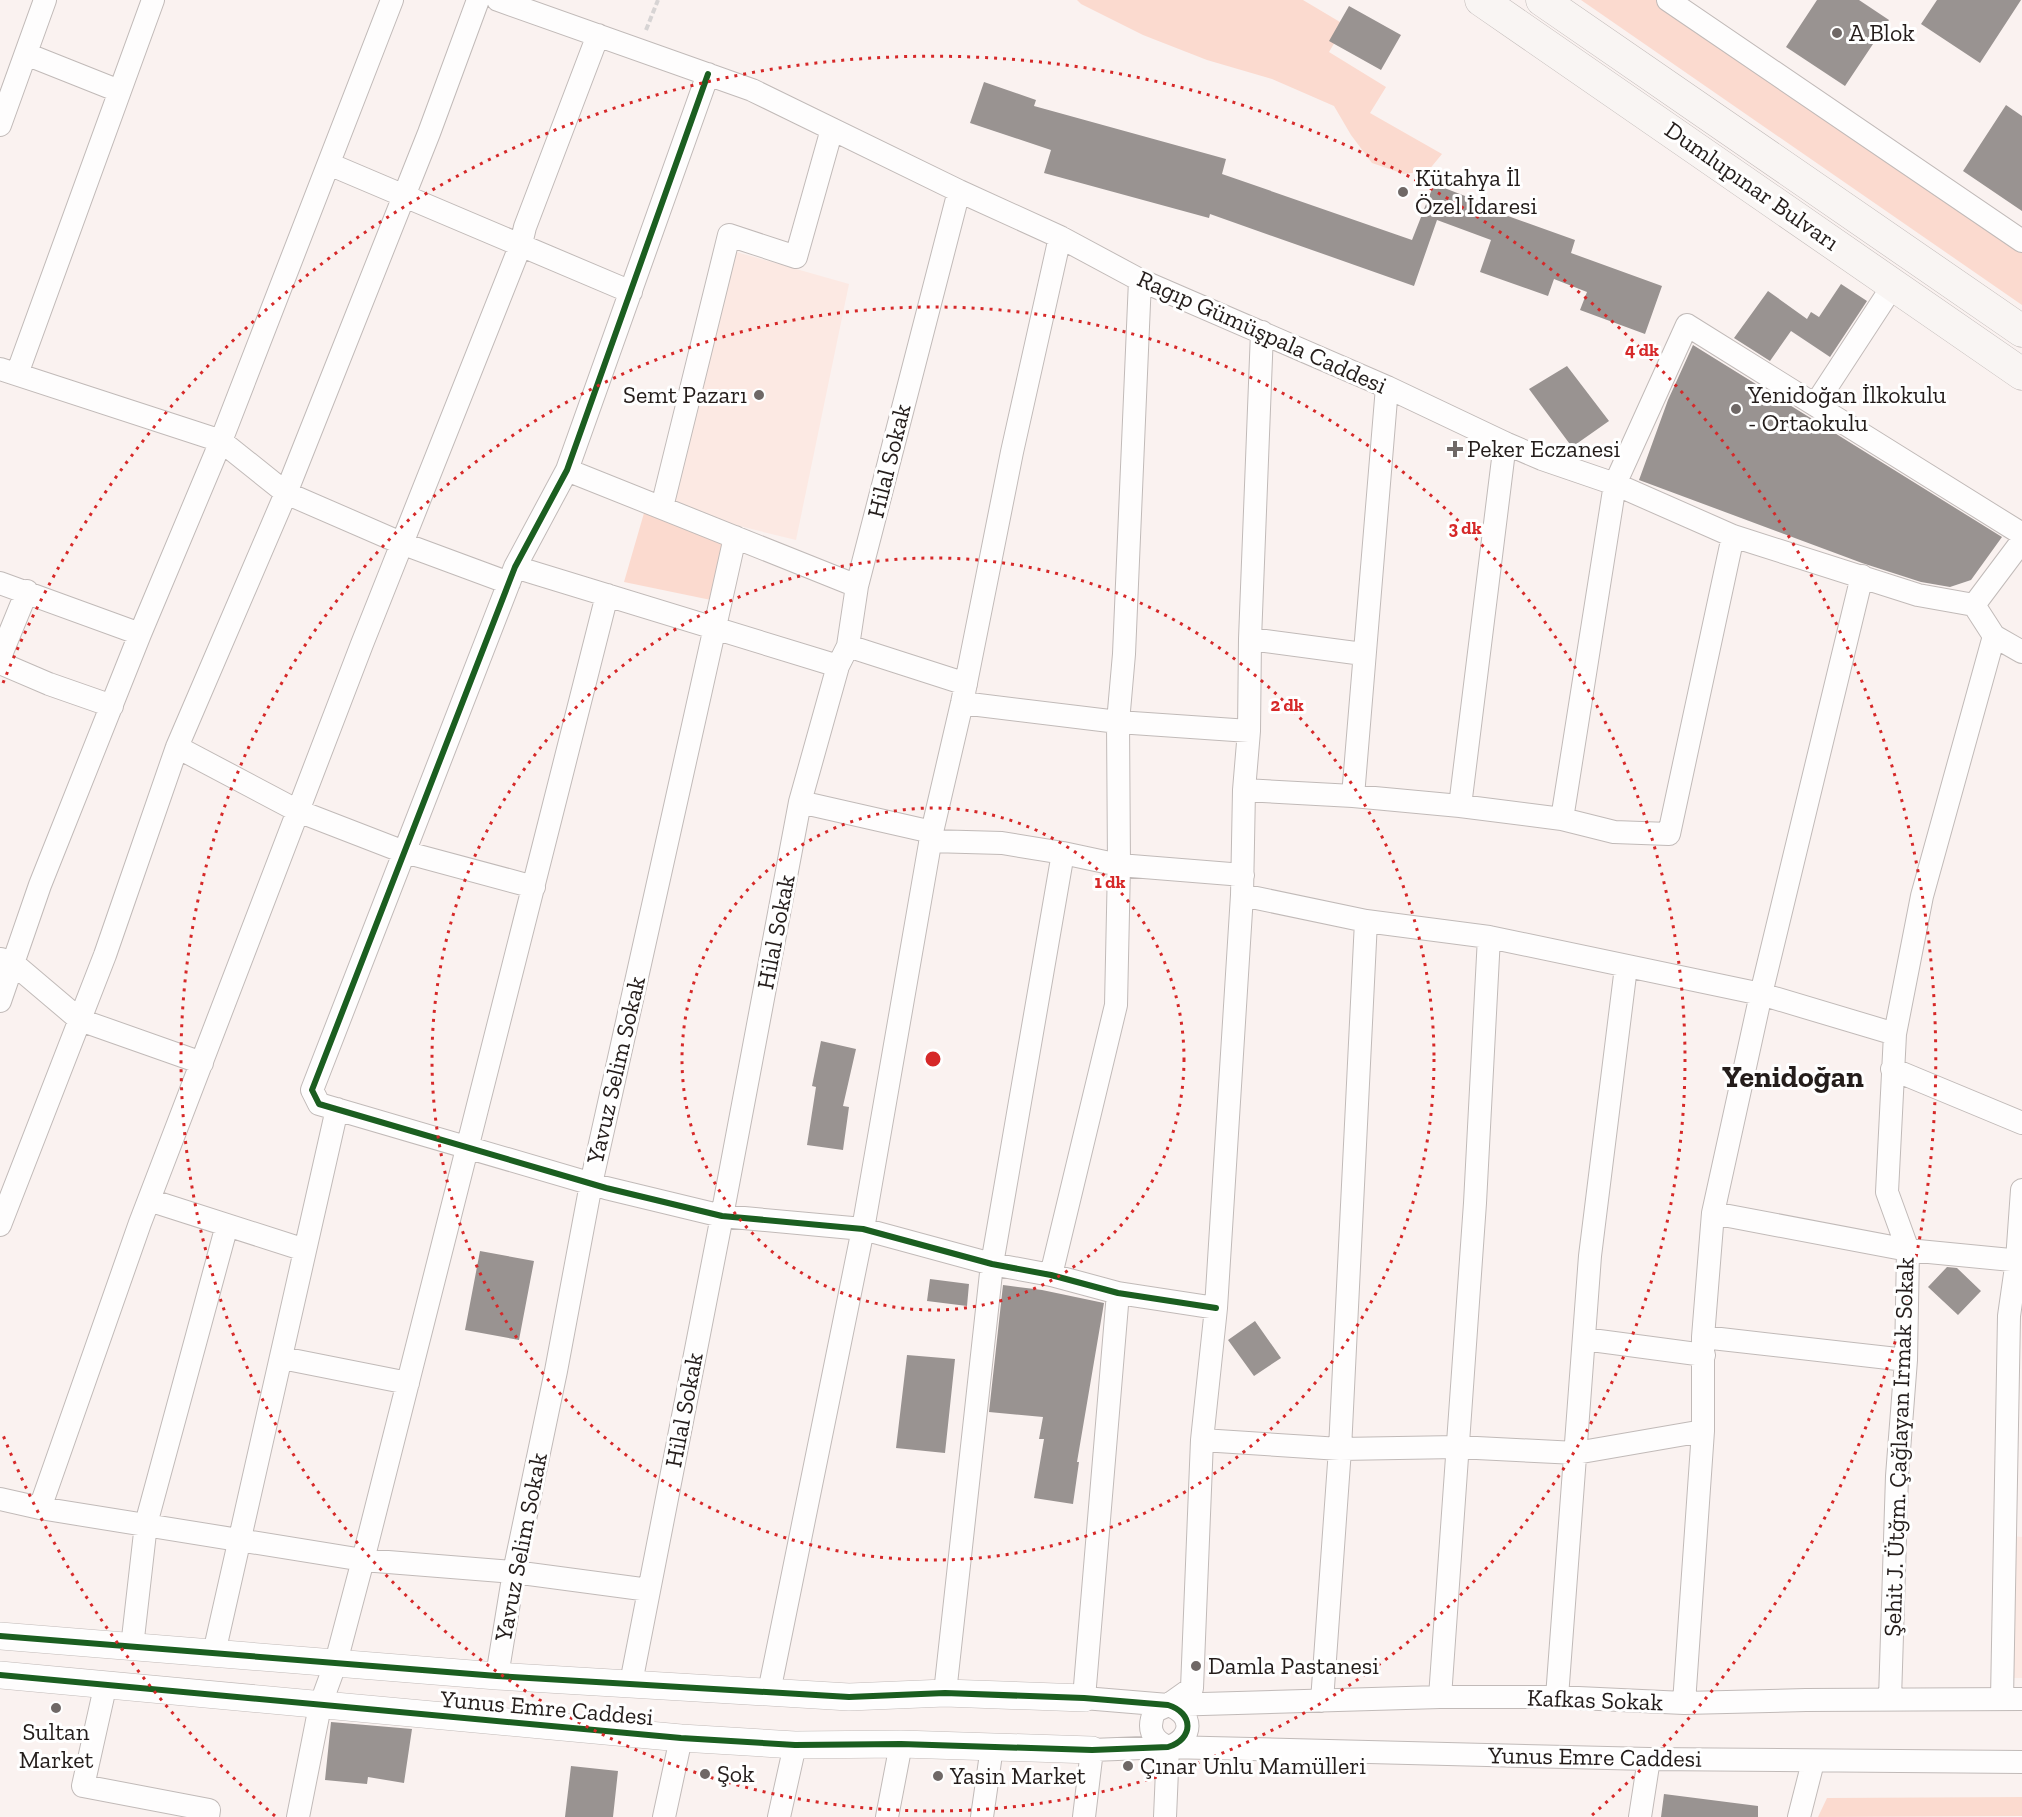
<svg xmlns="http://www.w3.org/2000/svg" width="2022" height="1817" viewBox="0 0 2022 1817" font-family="'Zilla Slab',serif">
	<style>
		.built { fill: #fce9e3 }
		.green { fill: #fbdacf }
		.building { fill: #999391 }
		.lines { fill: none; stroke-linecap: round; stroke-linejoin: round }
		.minor-casing { stroke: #c1bab8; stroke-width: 24 }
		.tertiary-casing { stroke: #c1bab8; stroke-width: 28 }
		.secondary-casing { stroke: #c1bab8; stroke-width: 33 }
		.path { stroke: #d7d4d4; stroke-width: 4; stroke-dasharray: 6 3; stroke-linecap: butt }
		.minor { stroke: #fefdfd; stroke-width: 22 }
		.tertiary { stroke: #fefdfd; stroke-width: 27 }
		.secondary { stroke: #f9f5f3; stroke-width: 32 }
		.cycleway-casing { stroke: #fff; stroke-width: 10 }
		.cycleway { stroke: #1b5e20; stroke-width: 6 }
		.ring { fill: none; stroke: #d62828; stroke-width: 3; stroke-dasharray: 3 6 }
		.poi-dot { fill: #6f6866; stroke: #fff; stroke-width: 2 }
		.labels { text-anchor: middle; stroke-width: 6; stroke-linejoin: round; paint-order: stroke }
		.poi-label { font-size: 24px; fill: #241d1b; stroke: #fff; text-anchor: start }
		.street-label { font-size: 24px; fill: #241d1b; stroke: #fff }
		.district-label { font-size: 30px; font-weight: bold; fill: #241d1b; stroke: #fff }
		.centre { fill: #d62828; stroke: #fff; stroke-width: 3 }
		.ring-label { font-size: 18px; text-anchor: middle; font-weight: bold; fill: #d62828; stroke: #fff; stroke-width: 6; stroke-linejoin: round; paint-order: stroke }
	</style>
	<rect width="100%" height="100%" fill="#faf2f0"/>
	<path class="built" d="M733 251 849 284 796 540 662 507Z
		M2012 1536 2022 1537V1678H2012Z"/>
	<path class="green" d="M1077 0H1303L1345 25 1329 52 1386 87 1370 113 1442 154 1428 171 1404 174 1372 163 1351 135 1334 106 1272 79 1207 60 1143 35 1081 4Z
		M1581 0H1659L2022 243V305Z
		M644 513 723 541 711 600 624 582Z
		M2022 1797V1816L1818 1817 1827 1798Z"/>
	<path class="building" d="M1817 0H1859L1889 20 1845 86 1786 47Z
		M1937 0H2021L1980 63 1921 24Z
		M1349 6 1401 35 1381 70 1329 41Z
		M984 82 1036 100 1034 106 1226 159 1222 174 1412 240 1434 184 1478 201 1477 205 1575 240 1571 253 1662 286 1645 334 1580 310 1587 292 1554 279 1548 296 1480 272 1491 240 1437 220 1414 286 1210 214 1209 218 1044 173 1051 150 970 123Z
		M2006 105 2022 116V211L1963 171Z
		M1841 284 1867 301 1830 357 1791 331 1770 361 1734 338 1768 291 1807 319 1811 312 1819 317Z
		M1693 345 2002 537 1971 580 1950 587 1921 582 1862 563 1639 480 1668 400Z
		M1567 366 1609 421 1572 447 1529 389Z
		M821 1041 856 1049 843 1106 849 1107 843 1150 807 1145 816 1087 812 1086Z
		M480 1251 534 1261 519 1340 465 1330Z
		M1947 1267 1957 1268 1981 1291 1958 1315 1928 1287Z
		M930 1279 969 1284 967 1306 927 1301Z
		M1003 1285 1042 1290 1104 1303 1077 1462H1079L1073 1504 1034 1498 1044 1439H1039L1043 1417 989 1412Z
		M1255 1321 1281 1358 1254 1376 1228 1340Z
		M907 1355 955 1359 945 1453 896 1448Z
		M331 1722 412 1729 404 1783 368 1777 367 1784 325 1780Z
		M571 1766 618 1771 613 1817H565Z
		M1664 1794 1758 1806V1817H1661Z"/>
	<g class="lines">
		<defs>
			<path id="minor" d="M498 0 752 90 959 191 1060 237 1140 280 1387 387 1505 443 1542 459 1615 484 1733 536 1918 595 1974 605 1994 636 2022 652
				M1668 0 2022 241
				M26 54 119 91
				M708 74 567 470 515 567 312 1090 319 1104 606 1188 722 1216 863 1229 992 1264 1051 1275 1118 1293 1216 1308
				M0 125 45 0
				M329 164 631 292
				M1140 280 1124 654 1118 722 1119 865 1243 875
				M1262 332 1250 639 1249 731 1244 790 1242 895 1216 1308 1202 1440 1192 1688 1168 1705 1155 1711C1147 1727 1151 1740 1168 1747L1649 1759 2022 1762
				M0 369 221 441 286 493 401 543 509 583
				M17 374 153 0
				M1815 405 1894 284
				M567 470 857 586
				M662 507 729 235 796 257 832 129
				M515 567 838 666
				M0 583 140 634
				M1974 605 2022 541
				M1250 639 1363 654
				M848 646 966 684
				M0 657 27 591
				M0 663 49 684 112 706
				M962 703 1118 722 1249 731
				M177 747 298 811 404 852 534 887
				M1244 790 1353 796 1460 806 1562 819 1614 832 1669 834 1733 536
				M1353 796 1387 387
				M800 802 932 832
				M1460 806 1505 443
				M1562 819 1615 484 1687 325 2022 534
				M930 841 1002 843 1063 853
				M1242 895 1366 921 1489 937 1761 994 1895 1034
				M1 959 14 964 80 1020 202 1063
				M0 1001 40 885 140 634 221 441 392 0
				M1892 1069 2022 1123
				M149 1200 305 1250
				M1713 1213 1908 1250 2022 1261
				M0 1225 105 955 177 747 286 493 429 133 478 0
				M1703 1337 1906 1360
				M1584 1339 1704 1355
				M282 1358 408 1383
				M1202 1440 1340 1449 1457 1447 1576 1453 1703 1431
				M0 1499 40 1508 363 1560 514 1572 649 1590
				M40 1508 140 1223 362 644 521 244 525 227 598 35
				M132 1647 146 1524 227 1225
				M214 1653 337 1109
				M497 1676 514 1572 556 1371 591 1184 735 537
				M106 1683 83 1786 209 1810 208 1817
				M631 1683 722 1216 800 802 838 666 848 646 857 586 959 191
				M769 1692 863 1229 932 832 962 703 1012 452 1060 237
				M945 1693 992 1264 1063 853 1119 865 1116 1005 1051 1275
				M1440 1697 1475 1203 1489 937
				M1557 1697 1590 1256 1626 967
				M1890 1699 1897 1476 1906 1360 1908 1250 1887 1192 1895 1034 1922 896 1994 636
				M2002 1699 2009 1316 2017 1260 2022 1190
				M1322 1701 1340 1449 1366 921
				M1684 1703 1703 1431V1337L1713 1213 1761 994 1862 576
				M1168 1705 1440 1697H1557L1684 1703 1806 1700 2022 1699
				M298 1817 320 1706 336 1662 363 1560 607 595
				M664 1817 681 1738
				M779 1817 795 1745
				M887 1817 901 1744
				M982 1817 992 1747
				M1084 1817 1092 1750 1168 1747C1194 1739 1194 1713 1168 1705L1084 1698 1118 1293
				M1165 1817 1168 1747
				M1640 1817 1649 1759
				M1799 1817 1813 1762"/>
			<path id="tertiary" d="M0 1636 497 1676 849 1697 945 1693 1084 1698
				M0 1675 681 1738 795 1745 901 1744 1092 1750"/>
			<path id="secondary" d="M1481 0 2022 374
				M1542 0 2022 331"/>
		</defs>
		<use href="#minor" class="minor-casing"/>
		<use href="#tertiary" class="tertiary-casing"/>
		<use href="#secondary" class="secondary-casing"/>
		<path class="path" d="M646 30 658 0"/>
		<use href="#minor" class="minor"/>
		<use href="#tertiary" class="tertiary"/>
		<use href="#secondary" class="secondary"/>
		<defs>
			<path id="cycleway" d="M708 74 567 470 515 567 312 1090 319 1104 606 1188 722 1216 863 1229 992 1264 1051 1275 1118 1293 1216 1308
				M0 1636 497 1676 849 1697 945 1693 1084 1698 1168 1705C1194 1713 1194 1739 1168 1747L1092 1750 901 1744 795 1745 681 1738 0 1675"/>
		</defs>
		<use href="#cycleway" class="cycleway-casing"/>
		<use href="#cycleway" class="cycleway"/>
	</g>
	<g class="ring">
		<circle cx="933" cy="1059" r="251"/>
		<circle cx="933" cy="1059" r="501"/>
		<circle cx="933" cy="1059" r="752"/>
		<path d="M275 1816A1003 1003 0 0 1 3 1435M3 683A1003 1003 0 1 1 1591 1816"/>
	</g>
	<g class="poi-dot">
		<circle cx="1837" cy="33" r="6"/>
		<circle cx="1403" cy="192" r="6"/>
		<circle cx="759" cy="395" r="6"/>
		<circle cx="1736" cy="409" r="6"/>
		<path d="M1452 440h6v6h6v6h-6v6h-6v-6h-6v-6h6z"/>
		<circle cx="1196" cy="1666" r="6"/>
		<circle cx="56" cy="1708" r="6"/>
		<circle cx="1128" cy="1766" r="6"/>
		<circle cx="705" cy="1774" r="6"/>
		<circle cx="938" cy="1776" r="6"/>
	</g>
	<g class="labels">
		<g class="poi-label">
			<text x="1849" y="41">A Blok</text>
			<text x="1415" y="186">Kütahya İl<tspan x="1415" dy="28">Özel İdaresi</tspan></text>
			<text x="747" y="403" text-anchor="end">Semt Pazarı</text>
			<text x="1748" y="403">Yenidoğan İlkokulu<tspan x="1748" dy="28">- Ortaokulu</tspan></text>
			<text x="1467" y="457">Peker Eczanesi</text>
			<text x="1208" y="1674">Damla Pastanesi</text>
			<text x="56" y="1740" text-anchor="middle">Sultan<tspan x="56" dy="28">Market</tspan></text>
			<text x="1140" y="1774">Çınar Unlu Mamülleri</text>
			<text x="717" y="1782">Şok</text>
			<text x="950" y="1784">Yasin Market</text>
		</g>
		<g class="street-label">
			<text transform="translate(1752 186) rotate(35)" y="8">Dumlupınar Bulvarı</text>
			<text transform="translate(1262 332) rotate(24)" y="8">Ragıp Gümüşpala Caddesi</text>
			<text transform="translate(889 461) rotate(-76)" y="8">Hilal Sokak</text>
			<text transform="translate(776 932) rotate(-79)" y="8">Hilal Sokak</text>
			<text transform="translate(616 1070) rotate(-77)" y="8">Yavuz Selim Sokak</text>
			<text transform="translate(684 1410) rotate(-79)" y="8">Hilal Sokak</text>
			<text transform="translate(1899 1447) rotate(-88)" y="8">Şehit J. Ütğm. Çağlayan Irmak Sokak</text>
			<text transform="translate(521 1547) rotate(-79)" y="8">Yavuz Selim Sokak</text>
			<text transform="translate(1595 1700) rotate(2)" y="8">Kafkas Sokak</text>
			<text transform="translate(547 1708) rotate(5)" y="8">Yunus Emre Caddesi</text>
			<text transform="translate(1595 1757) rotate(1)" y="8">Yunus Emre Caddesi</text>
		</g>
		<g class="district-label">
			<text x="1793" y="1087">Yenidoğan</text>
		</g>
	</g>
	<circle cx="933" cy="1059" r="9" class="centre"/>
	<g class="ring-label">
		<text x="1642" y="356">4 dk</text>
		<text x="1465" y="534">3 dk</text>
		<text x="1287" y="711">2 dk</text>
		<text x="1110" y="888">1 dk</text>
	</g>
</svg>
